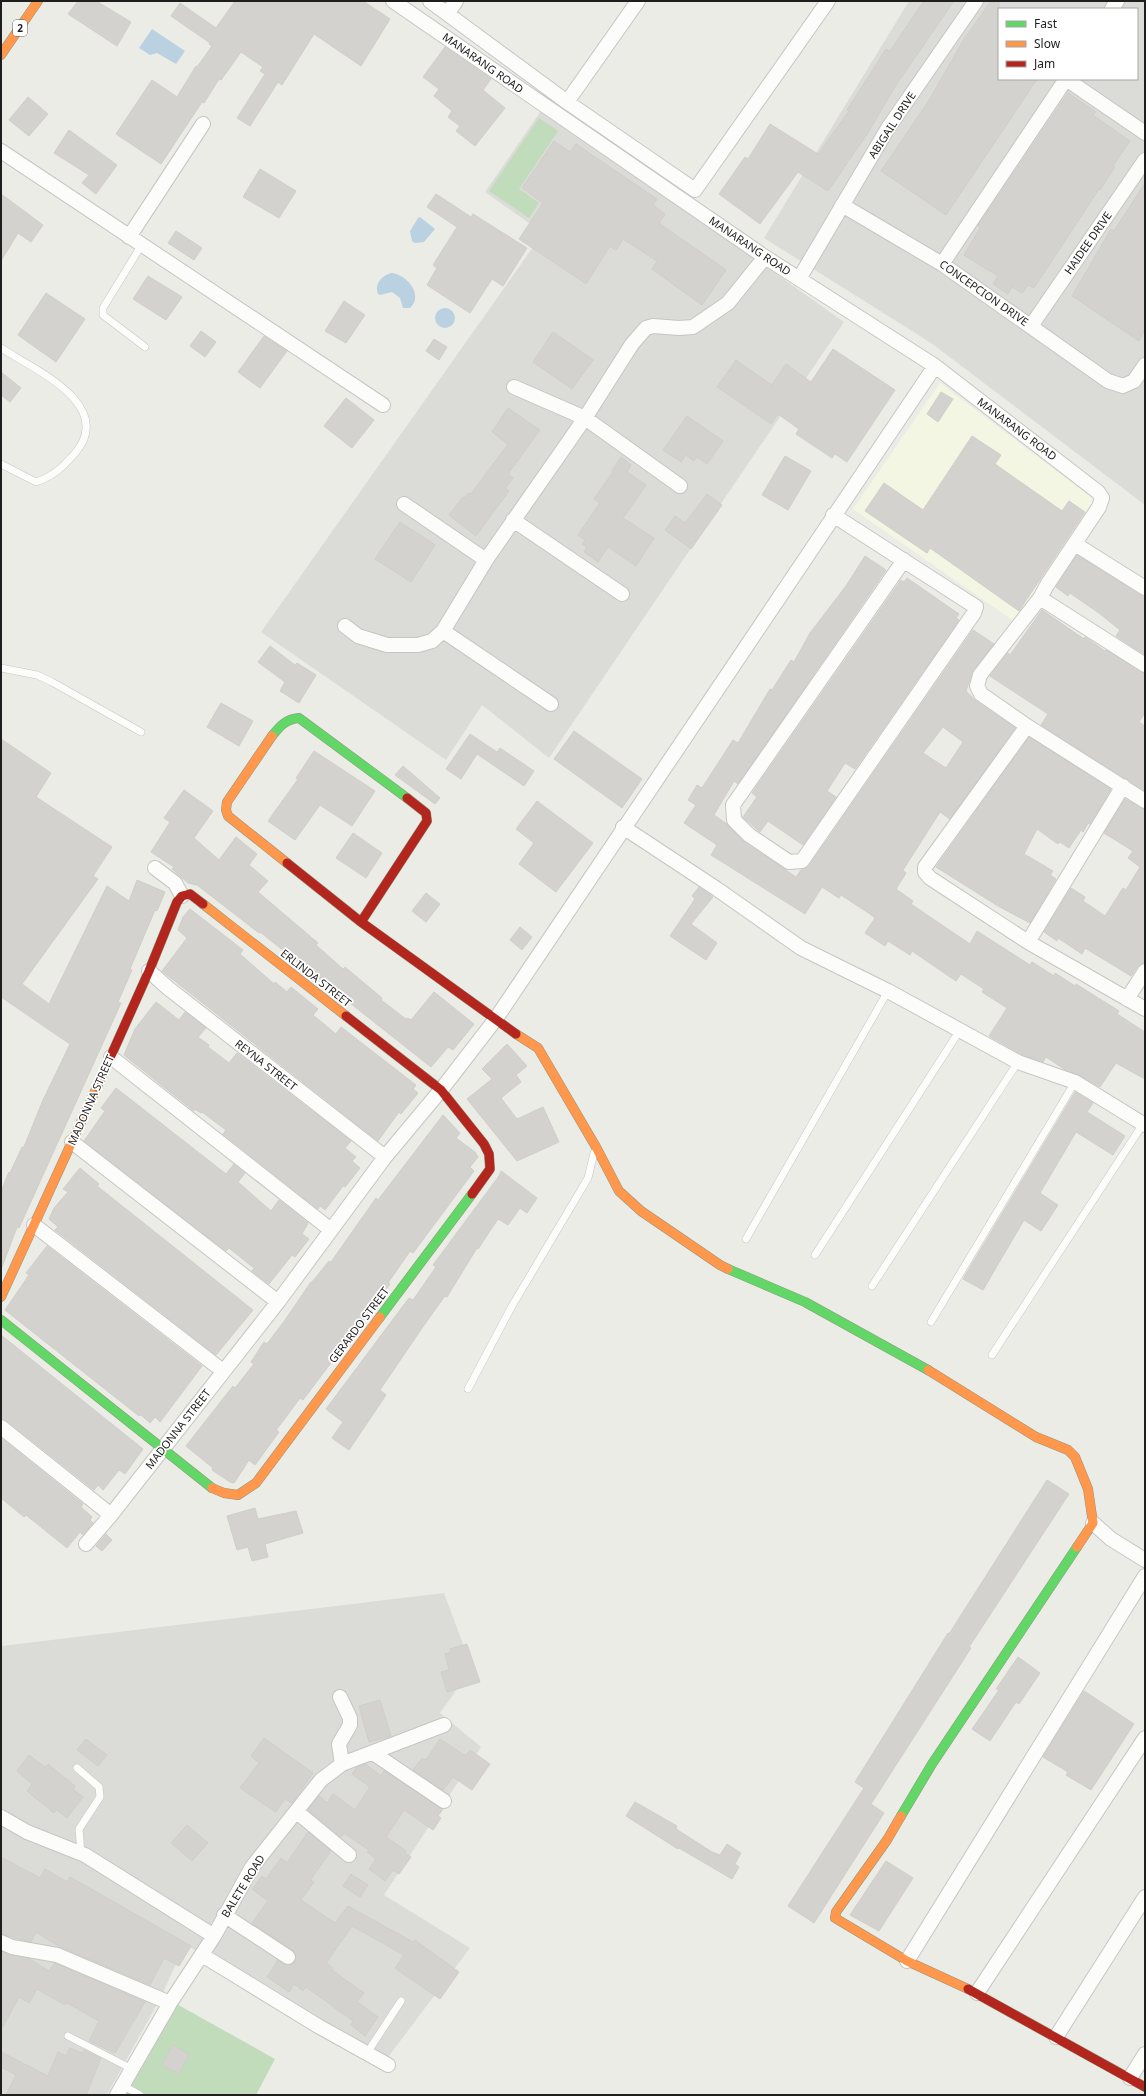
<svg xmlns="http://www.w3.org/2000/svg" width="1146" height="2096" viewBox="0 0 1146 2096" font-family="'Noto Sans',sans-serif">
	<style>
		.residential { fill: #dbdbd8; fill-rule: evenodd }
		.education { fill: #f3f6e2 }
		.forest { fill: #c1dcbb }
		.water { fill: #b9d1e1 }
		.building { fill: #d3d2ce; stroke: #cfcec8; fill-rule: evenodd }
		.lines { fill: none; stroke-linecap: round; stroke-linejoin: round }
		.lane-casing { stroke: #c5c5c3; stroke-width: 8 }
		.street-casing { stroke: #c5c5c3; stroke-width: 16 }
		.fast-casing { stroke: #90977e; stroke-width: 10 }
		.slow-casing { stroke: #90977e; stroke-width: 10 }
		.jam-casing { stroke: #90977e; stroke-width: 10 }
		.lane { stroke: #fcfcfb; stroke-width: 7 }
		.street { stroke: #fcfcfb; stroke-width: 14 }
		.fast { stroke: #63d668; stroke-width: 9 }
		.slow { stroke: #ff974d; stroke-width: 9 }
		.jam { stroke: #b3261e; stroke-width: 9 }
		.labels { text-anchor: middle; stroke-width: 3.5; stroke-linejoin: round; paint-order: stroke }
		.shield { fill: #fff; stroke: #626262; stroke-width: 1 }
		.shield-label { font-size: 10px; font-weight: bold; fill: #1e1e1e }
		.street-label { font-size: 11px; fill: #1e1e1e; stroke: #fff }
	</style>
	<rect width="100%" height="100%" fill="#ecece7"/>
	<path class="residential" d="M909 1H1145V505L931 343 764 238ZM999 9H1137V79H999Z
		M543 108 844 322 549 758 482 705 446 760 261 632 543 233 485 192Z
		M444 1593 472 1668 440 1713 481 1747 384 1895 470 1948 380 2068 185 1944 161 1997 107 2095H1V1646Z"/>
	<path class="education" d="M940 383 1096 501 1015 622 853 509Z"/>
	<path class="forest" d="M539 118 558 131 519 189 539 203 529 218 489 191Z
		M166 1998 275 2059 256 2095H113Z"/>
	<path class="water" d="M152 29 185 51 176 64 157 53 150 55 139 48Z
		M420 217 435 229 424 242 415 243 412 241 410 231 418 218Z
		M391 273C407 274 424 295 410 308H403L400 298 392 292 380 295 378 294C374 283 382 276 391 273Z
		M435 318a10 10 0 1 1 20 0a10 10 0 1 1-20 0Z"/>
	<path class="building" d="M78 1H96L131 22 117 46 68 14Z
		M235 1H363L390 19 361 66 314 34 282 85 278 82 250 126 237 118 265 74 260 71 263 67 241 52 221 80 219 79 204 103 202 102 161 164 116 134 152 80 177 97 196 66 197 67 212 46 209 44 210 43 171 16 180 3 216 28Z
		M924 1H954L896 85 869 131 828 191 798 172 760 224 719 194 745 157 748 159 770 124 818 154 849 111 847 110 886 49 890 51Z
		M991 1H999V79H1037L946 215 881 171 928 102 964 39Z
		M445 47 491 79 483 90 505 108 475 146 456 131 460 126 448 117 452 111 434 96 439 89 423 77Z
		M1068 93 1096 112 1093 115 1130 141 1113 166 1115 167 1100 190 1099 189 1034 288 1028 285 1022 293 1012 287 1008 294 993 284 998 276 964 255 980 228 978 226Z
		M28 97 48 114 29 136 9 120Z
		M69 130 117 165 96 194 82 183 89 175 54 153Z
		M554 141 570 152 576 144 657 199 653 205 665 214 659 223 726 270 702 305 652 269 657 261 623 239 616 250 610 246 586 284 519 239 543 203 522 188Z
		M260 169 296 191 279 218 243 197Z
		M1145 183V330L1139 341 1072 296 1111 229 1114 231Z
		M1 194 43 225 31 242 18 233 1 261Z
		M436 194 471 217 473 214 527 248 503 286 492 279 470 313 427 285 437 268 433 265 457 227 427 207Z
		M176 231 202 248 194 260 168 243Z
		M148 276 182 297 166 320 133 299Z
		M46 293 85 319 56 362 18 335Z
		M344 301 365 315 346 343 325 331Z
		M201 331 216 342 205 357 190 346Z
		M553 332 593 360 572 389 533 362Z
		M264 336 287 351 260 388 238 372Z
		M434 339 447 347 439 360 426 351Z
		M833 349 895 390 847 462 835 454 832 458 796 434 799 429 778 414 771 424 717 387 736 360 772 385 786 364 811 382Z
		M1 372 21 388 10 402 1 395Z
		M941 392 953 399 938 422 927 414Z
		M346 398 374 420 352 448 324 426Z
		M508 408 540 430 508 474 513 478 505 488 509 491 476 536 449 515 463 497 465 498 469 493 471 494 508 444 492 432Z
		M687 416 723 441 707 464 697 457 694 461 686 455 681 462 663 450Z
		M972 436 1001 455 995 464 1062 511 1069 501 1085 512 1019 611 930 548 927 553 865 511 884 483 923 510Z
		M785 456 811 471 788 510 762 495Z
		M621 457 631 465 627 472 646 485 623 518 654 538 636 566 608 547 598 562 584 552 587 547 582 544 585 540 578 535 600 503 594 499 613 472 612 471Z
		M707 494 722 505 691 549 665 530 675 516 685 523Z
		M400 522 435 545 411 582 375 559Z
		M1077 555 1145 598V655L1116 636 1120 630 1099 613 1070 593 1068 596 1056 587Z
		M865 556 886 570 738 784 734 781 714 815 727 824 744 842 796 877 801 870 809 866 973 630 994 644 973 670 966 691 976 701 1015 728 950 819 940 812 903 870 906 873 896 889 913 901 911 904 970 944 977 931 1030 965 1032 962 1054 976 1055 973 1075 986 1076 984 1119 1011 1117 1014 1145 1032V1079L1116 1063 1100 1087 1079 1075 1064 1069 1046 1057 1043 1062 1021 1054 989 1036 1007 1008 982 992 984 989 961 974 956 981 912 951 910 955 888 941 885 946 865 933 875 918 870 914 841 895 839 898 822 887 805 914 711 855 717 845 684 823 696 805 688 800 697 785 702 788 733 740 738 743 770 689 772 690 791 660 794 662 810 633 846 586ZM943 727 963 742 946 768 923 753Z
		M907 578 959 614 956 618 959 620 855 769 845 763 827 791 836 797 803 845 768 821 760 832 743 817 757 797 752 793 901 580 904 582Z
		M1042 610 1084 639 1085 637 1105 651 1106 650 1145 673V713L1139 722 1145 726V791L1041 725 1048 714 990 676 1008 653 1010 655Z
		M270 646 295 665 297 663 316 675 299 703 280 691 285 682 258 662Z
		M221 703 253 721 239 746 207 727Z
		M574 731 642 779 622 808 554 759Z
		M470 734 497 752 500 748 534 771 524 786 477 754 461 779 446 769Z
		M1029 737 1111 789 1090 824 1088 823 1083 832 1081 830 1069 848 1060 842 1058 844 1037 829 1024 854 1053 871 1050 875 1056 879 1030 923 998 906 936 867Z
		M1 739 51 773 36 797 112 847 93 876 98 879 22 984 49 1004 107 886 129 901 137 880 165 892 157 911 155 910 130 969 132 970 118 1002 121 1003 19 1228 17 1227 2 1267 1 1191 9 1172 10 1173 22 1147H24L43 1100 70 1044 1 997Z
		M314 751 375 791 352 826 320 805 295 840 268 821 298 779 296 778Z
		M403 766 440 798 435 804 395 775Z
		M184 790 213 811 194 838 219 860 236 837 257 854 249 865 268 881 258 892 318 943 316 945 343 969 345 967 382 998 381 1000 406 1019 408 1018 411 1020 434 992 474 1024 453 1050 448 1047 431 1067 260 932 259 933 197 885 188 883 172 869 174 867 151 852 170 822 164 818Z
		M1125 799 1145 809V963L1138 966 1131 976 1085 948 1082 954 1058 938 1057 941 1044 932 1071 888 1085 897 1083 901 1105 916 1123 888 1126 890 1140 867 1128 858 1133 851 1104 833Z
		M537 801 593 843 556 892 519 864 534 843 516 829Z
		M353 833 382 853 366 878 336 858Z
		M699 887 713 897 691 924 717 943 706 960 670 936 695 899 692 896Z
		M426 893 440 904 426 922 412 911Z
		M190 909 243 950 240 954 274 984 275 982 287 992 291 987 318 1009 313 1015 336 1034 341 1027 416 1085 413 1089 418 1093 401 1114 399 1112 378 1141 162 971 187 938 178 930 183 917Z
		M520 927 532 937 522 950 510 940Z
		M156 1002 179 1020 185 1012 206 1028 198 1037 209 1045 208 1047 229 1063 237 1053 351 1141 345 1148 356 1157 352 1161 360 1168 345 1187 343 1186 325 1210 320 1206 318 1209 223 1134 226 1130 202 1112 201 1113 195 1109 194 1111 124 1055 135 1029Z
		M507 1044 527 1066 516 1075 521 1082 501 1098 517 1119 543 1107 559 1142 517 1161 467 1099 492 1079 482 1069Z
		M116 1088 226 1174 234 1164 245 1173 238 1182 271 1211 279 1200 308 1223 302 1234 309 1239 295 1257 292 1255 269 1284 252 1271 254 1268 229 1248 226 1251 84 1141 105 1111 101 1108Z
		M1075 1092 1093 1103 1087 1112 1125 1136 1113 1155 1076 1132 1040 1193 1058 1205 1041 1231 1024 1220 983 1290 963 1279Z
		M443 1115 460 1133 456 1138 475 1152 478 1157 470 1167 474 1171 413 1253 410 1251 388 1283 390 1284 303 1400 300 1398 283 1421 276 1430 279 1432 255 1465 249 1460 234 1483 230 1482 212 1470 213 1468 186 1446 233 1386 235 1388 254 1364 251 1362 264 1342 267 1344 285 1320 311 1282H312L329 1261 331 1262 376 1198 378 1200Z
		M80 1168 99 1184 97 1186 253 1310 216 1355 55 1230 58 1227 49 1219 54 1208 68 1192 63 1189Z
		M501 1171 537 1198 527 1213 520 1208 508 1225 498 1219 478 1249 477 1248 447 1297 445 1296 422 1328 380 1390 386 1395 349 1450 332 1438 343 1422 326 1409 409 1298 413 1300 436 1267 433 1265 499 1176Z
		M47 1246 202 1366 160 1422 155 1417 150 1423 141 1415 139 1416 5 1310 29 1275 26 1273Z
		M1 1335 143 1449 125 1474 119 1470 103 1490 98 1485 94 1490 6 1420 1 1419Z
		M1 1438 83 1504 81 1507 92 1517 90 1520 93 1523 83 1535 80 1532 67 1548 26 1515 24 1517 1 1498Z
		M1047 1480 1069 1494 969 1647 971 1648 871 1804 884 1813 814 1923 788 1906 864 1788 855 1782 948 1633 949 1634Z
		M255 1508 258 1519 296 1511 303 1533 265 1544 268 1557 252 1561 248 1547 237 1550 227 1516Z
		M106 1534 112 1540 102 1551 96 1546Z
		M467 1644 480 1682 447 1692 441 1672 449 1670 445 1654 451 1652 450 1649Z
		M1018 1657 1040 1673 1019 1704 1016 1702 990 1741 972 1729 999 1690 996 1689Z
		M1084 1691 1134 1724 1091 1790 1066 1775 1068 1772 1043 1757Z
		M380 1700 391 1736 369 1742 359 1706Z
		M264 1738 313 1773 292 1803 285 1799 276 1812 240 1788 259 1763 251 1756Z
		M86 1739 107 1755 98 1766 77 1750Z
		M440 1739 466 1756 470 1750 490 1764 472 1790 453 1777 443 1790 413 1770 422 1758 426 1760Z
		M29 1755 45 1767 48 1764 75 1786 73 1789 83 1797 67 1818 57 1810 54 1813 27 1791 32 1784 17 1771Z
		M365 1764 381 1776 384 1771 443 1809 438 1816 441 1818 433 1830 404 1810 386 1837 406 1851 405 1853 411 1857 399 1874 393 1870 385 1881 369 1869 376 1859 367 1852 369 1850 344 1833 341 1837 308 1810 319 1796 327 1803 333 1794 355 1810 370 1787 352 1774 357 1767Z
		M635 1802 677 1826 676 1829 712 1852 720 1855 727 1844 741 1853 735 1864 739 1867 732 1879 679 1848 678 1849 626 1816Z
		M187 1825 208 1843 192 1861 171 1843Z
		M308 1832 331 1851 310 1880 314 1882 301 1900 335 1923 348 1906 413 1942 415 1940 459 1972 440 1999 395 1968 404 1955 352 1926 326 1963 333 1968 332 1970 364 1993 357 2002 378 2017 365 2036 351 2025 353 2021 306 1987 303 1991 294 1984 289 1992 267 1977 278 1960 288 1965 295 1962 296 1957 293 1950 252 1923 268 1901 252 1889 262 1876 266 1879 281 1858 287 1863Z
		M1 1857 40 1878 45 1869 67 1882 70 1877 191 1946 179 1966 164 1958 150 1985 62 1948 36 1932 31 1942 1 1934Z
		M886 1861 913 1878 879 1931 850 1915Z
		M351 1874 368 1885 360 1897 343 1886Z
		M1 1951 28 1958 49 1971 55 1963 145 2002 115 2053 89 2041 99 2021 67 2003 65 2005 37 1989 29 2003 19 1997 1 2030Z
		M173 2045 189 2054 179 2074 162 2065Z
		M70 2048 82 2053 84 2050 101 2058 86 2095H6L16 2075 1 2067V2052L48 2076 58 2052 66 2056Z"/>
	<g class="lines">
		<defs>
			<path id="lane" d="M141 246 103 308V315L145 347
				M1 348C33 369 115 404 76 452 64 466 54 476 36 482L1 464
				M1 668 37 675 52 682 141 732
				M746 1239 888 991
				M815 1255 960 1030
				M872 1286 1018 1062
				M931 1322 1075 1082
				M992 1355 1143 1124
				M468 1389 512 1306 588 1178 594 1153
				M77 1768 99 1787 100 1797 79 1829 81 1853
				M68 2036 132 2069
				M367 2053 401 2001
				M122 2085 140 2095"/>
			<path id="street" d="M393 1 765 257 935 366 1098 492 1102 498 1099 507 1047 585 1040 598 980 675 977 686 981 694 1027 726 1145 801
				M430 1 567 102 695 190 828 1
				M1112 9 1117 1
				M448 13 456 1
				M1066 79 1145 133
				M567 102 638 1
				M1 151 383 405
				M842 205 942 264 1108 381 1123 386 1134 381 1145 365
				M129 237 203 124
				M942 264 1066 79
				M799 279 888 128 976 1
				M1031 326 1145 160
				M514 387 585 418 680 486
				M404 504 486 560
				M833 515 976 607 974 613 802 861 789 862 749 835 734 820 733 805 904 560
				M513 520 622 594
				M1075 544 1145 588
				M1040 598 1145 665
				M345 626 358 636 387 645H418L432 641 443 631 486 560 585 418 632 344 646 328 653 326 679 328 693 327 728 303 765 257
				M443 631 551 704
				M1027 726 925 867V872L930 878 1028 942 1145 1009
				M623 827 717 889 801 948 888 991 1018 1062 1075 1082 1145 1125
				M155 868 175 883 182 896
				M1028 942 1123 786
				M149 971 168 988 385 1157
				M1127 999 1145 971
				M111 1057 331 1230
				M72 1142 278 1302
				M34 1225 223 1371
				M1 1427 111 1515 278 1302 385 1157 441 1090 495 1020 935 366
				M1093 1523 1111 1539 1145 1560
				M86 1544 111 1515
				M340 1697 350 1718V1725L339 1744 342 1764
				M373 1753 444 1801
				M297 1812 349 1855
				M1 1817 27 1832 85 1855 214 1936
				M224 1915 288 1957
				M1 1942 12 1947 57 1955 170 2003
				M202 1955 318 2026 388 2065
				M907 1961 1145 1576
				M977 1993 1145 1738
				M1056 2037 1145 1897
				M1130 2078 1145 2054
				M117 2095 170 2003 214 1936 252 1867 321 1780 342 1764 444 1725"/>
			<path id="fast" d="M272 736C280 726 286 719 299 718L407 798
				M728 1269 805 1302 928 1370
				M380 1317 472 1194
				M1 1320 212 1488
				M901 1816 932 1764 1077 1547"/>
			<path id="slow" d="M1 55 38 1
				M272 736 227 802 226 810 228 816 287 863
				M203 904 346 1016
				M516 1034 538 1048 596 1147 619 1191 641 1211 720 1265 728 1269
				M1 1297 97 1087
				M928 1370 1036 1437 1068 1450 1075 1457 1088 1489 1093 1523 1077 1547
				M212 1488 224 1493 238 1495 256 1483 380 1317
				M901 1816 887 1840 836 1912 835 1918 907 1961 968 1989"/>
			<path id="jam" d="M287 863 361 922 516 1034
				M361 922 427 821 426 813 407 798
				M346 1016 441 1090 484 1144 489 1154 490 1169 472 1194
				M97 1087 149 971 177 902 182 896 190 894 203 904
				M968 1989 1145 2087"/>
		</defs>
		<use href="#lane" class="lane-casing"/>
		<use href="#street" class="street-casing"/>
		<use href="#fast" class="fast-casing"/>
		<use href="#slow" class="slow-casing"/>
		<use href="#jam" class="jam-casing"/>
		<use href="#lane" class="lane"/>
		<use href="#street" class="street"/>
		<use href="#fast" class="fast"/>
		<use href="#slow" class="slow"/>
		<use href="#jam" class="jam"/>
	</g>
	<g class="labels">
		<rect class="shield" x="13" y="20" width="14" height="16" rx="3"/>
		<g class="shield-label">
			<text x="20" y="32">2</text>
		</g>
		<g class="street-label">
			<text transform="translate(483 63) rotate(35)" y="4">MANARANG ROAD</text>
			<text transform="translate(892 125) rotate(-57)" y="4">ABIGAIL DRIVE</text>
			<text transform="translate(1088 243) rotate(-55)" y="4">HAIDEE DRIVE</text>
			<text transform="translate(750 246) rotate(34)" y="4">MANARANG ROAD</text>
			<text transform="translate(984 293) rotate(35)" y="4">CONCEPCION DRIVE</text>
			<text transform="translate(1017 429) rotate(37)" y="4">MANARANG ROAD</text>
			<text transform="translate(316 978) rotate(38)" y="4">ERLINDA STREET</text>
			<text transform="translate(266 1065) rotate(38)" y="4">REYNA STREET</text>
			<text transform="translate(91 1100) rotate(-66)" y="4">MADONNA STREET</text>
			<text transform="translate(359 1325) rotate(-53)" y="4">GERARDO STREET</text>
			<text transform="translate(178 1429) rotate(-52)" y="4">MADONNA STREET</text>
			<text transform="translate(243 1886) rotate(-58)" y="4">BALETE ROAD</text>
		</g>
	</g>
	<rect width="1146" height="2096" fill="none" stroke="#1e1e1e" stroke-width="4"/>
	<rect x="998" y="8" width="140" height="72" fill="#ffffff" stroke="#a5a5a5"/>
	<rect x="1006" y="21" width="20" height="6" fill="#63d668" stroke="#a5a5a5"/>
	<text x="1034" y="28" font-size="12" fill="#1e1e1e">Fast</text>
	<rect x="1006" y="41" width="20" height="6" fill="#ff974d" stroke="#a5a5a5"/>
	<text x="1034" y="48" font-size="12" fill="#1e1e1e">Slow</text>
	<rect x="1006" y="61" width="20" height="6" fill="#b3261e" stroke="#a5a5a5"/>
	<text x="1034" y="68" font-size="12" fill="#1e1e1e">Jam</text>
</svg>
